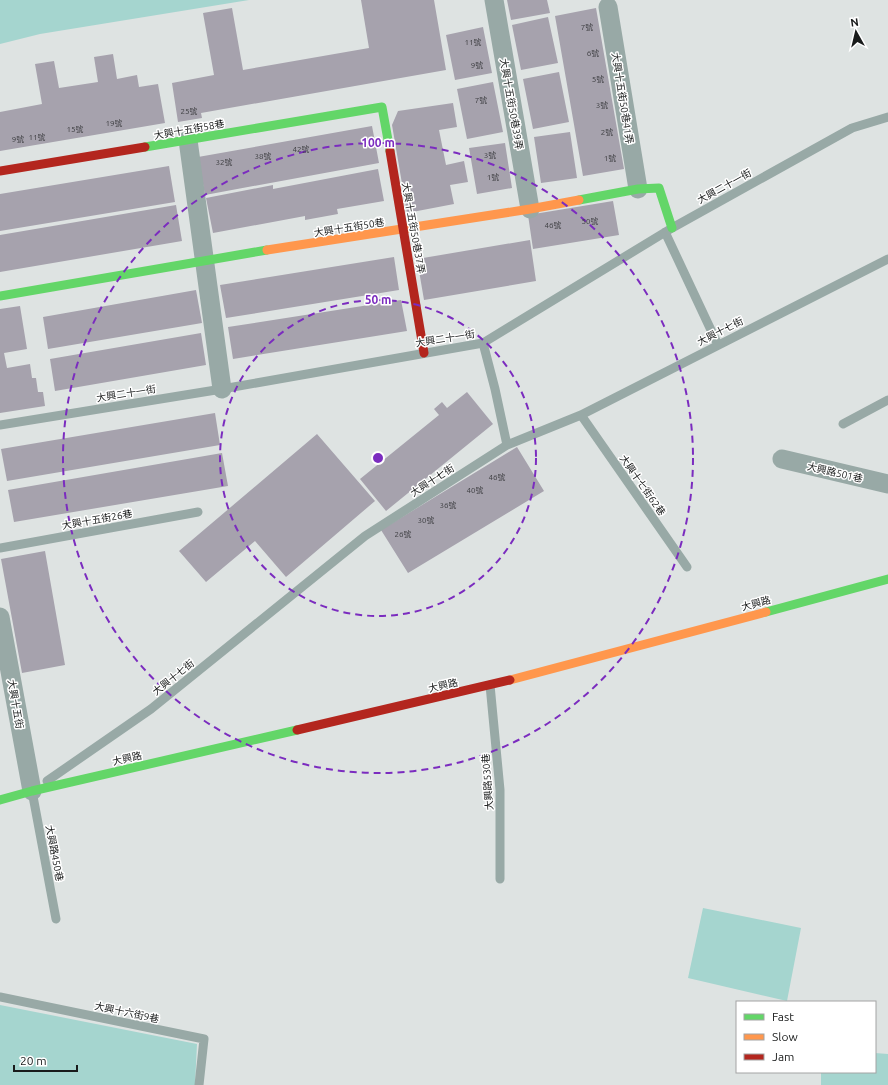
<svg xmlns="http://www.w3.org/2000/svg" width="888" height="1085" viewBox="0 0 888 1085" font-family="Ubuntu,'Noto Sans TC',sans-serif">
	<style>
		.green { fill: #a5d5cf }
		.building { fill: #a6a2ad }
		.lines { fill: none; stroke-linecap: round; stroke-linejoin: round }
		.lane { stroke: #98a9a6; stroke-width: 9 }
		.street { stroke: #98a9a6; stroke-width: 19 }
		.fast { stroke: #63d668; stroke-width: 9 }
		.slow { stroke: #ff974d; stroke-width: 9 }
		.jam { stroke: #b3261e; stroke-width: 9 }
		.ring { fill: none; stroke: #7b2cbf; stroke-width: 2; stroke-dasharray: 7 5 }
		.labels { text-anchor: middle; stroke-width: 3; stroke-linejoin: round; paint-order: stroke }
		.number-label { font-size: 8px; fill: #3c3d40 }
		.street-label { font-size: 10px; fill: #191b1b; stroke: #fff }
		.centre { fill: #7b2cbf; stroke: #fff; stroke-width: 2 }
		.ring-label { font-size: 12px; text-anchor: middle; font-weight: bold; fill: #7b2cbf; stroke: #fff; stroke-width: 3; stroke-linejoin: round; paint-order: stroke }
	</style>
	<rect width="100%" height="100%" fill="#dee3e2"/>
	<path class="green" d="M0 0H249L40 34 0 44Z
		M703 908 801 928 787 1001 688 978Z
		M0 1005 197 1044 195 1085H0Z
		M875 1053 888 1054V1085H821V1072H875Z"/>
	<path class="building" d="M361 0H434L446 70 201 113 202 118 178 122 172 83 214 75 203 13 232 8 243 70 369 48Z
		M507 0H547L550 13 511 20Z
		M596 8 624 169 583 176 555 16Z
		M548 17 558 63 521 70 512 25Z
		M483 27 492 73 455 80 446 35Z
		M113 54 117 79 137 75 139 87 158 84 165 123 0 151V112L42 104 35 64 54 61 59 88 98 82 94 57Z
		M559 72 569 122 533 129 523 79Z
		M493 82 503 132 467 139 457 89Z
		M453 103 457 127 439 130 446 165 464 161 468 182 450 185 454 204 407 213 392 125 398 111Z
		M372 126 379 163 205 195 198 157Z
		M570 132 577 178 541 183 534 137Z
		M505 143 512 188 477 194 469 148Z
		M169 166 175 202 0 231V194Z
		M378 169 384 201 337 209 338 214 305 220V216L213 233 206 198 273 185V189Z
		M613 201 619 235 533 249 528 215Z
		M176 205 182 241 0 272V235Z
		M530 240 536 281 424 300 417 259Z
		M394 257 399 290 226 318 220 285Z
		M196 290 202 323 48 349 43 317Z
		M401 300 407 331 233 359 228 327Z
		M20 306 27 349 4 353 7 368 30 364 32 378H36L38 392H43L45 406 0 413V309Z
		M201 333 206 365 55 391 50 359Z
		M467 392 493 424 386 511 360 479 439 415 434 409 442 402 447 408Z
		M215 413 220 445 7 481 1 449Z
		M317 434 375 501 286 577 255 541 206 582 179 551Z
		M517 447 544 491 408 573 381 530Z
		M222 453 228 486 14 522 8 490Z
		M45 551 65 665 22 673 1 559Z"/>
	<g class="lines">
		<path class="lane" d="M665 232 718 345
			M483 343 495 389 507 445
			M581 415 687 567
			M843 424 888 400
			M0 425 222 389 483 343 672 228 852 128 888 117
			M0 548 198 512
			M490 685 500 790V879
			M47 781 151 709 365 536 507 445 581 415 888 259
			M33 790 32 791 56 919
			M0 997 204 1039 199 1085"/>
		<path class="street" d="M494 0 530 209
			M608 7 638 189
			M188 140 222 389
			M782 459 888 484
			M0 617 32 791"/>
		<path class="fast" d="M145 147 382 107 390 151
			M579 200 638 189 659 188 672 228
			M0 296 267 250
			M766 612 888 579
			M0 800 32 791 297 730"/>
		<path class="slow" d="M267 250 530 209 579 200
			M510 680 766 612"/>
		<path class="jam" d="M390 151 424 353
			M0 171 145 147
			M297 730 510 680"/>
	</g>
	<g class="ring">
		<circle cx="378" cy="458" r="158"/>
		<circle cx="378" cy="458" r="315"/>
	</g>
	<g class="labels">
		<g class="number-label">
			<text x="587" y="30">7號</text>
			<text x="473" y="45">11號</text>
			<text x="593" y="56">6號</text>
			<text x="477" y="68">9號</text>
			<text x="598" y="82">5號</text>
			<text x="481" y="103">7號</text>
			<text x="602" y="108">3號</text>
			<text x="189" y="114">25號</text>
			<text x="114" y="126">19號</text>
			<text x="75" y="132">15號</text>
			<text x="607" y="135">2號</text>
			<text x="37" y="140">11號</text>
			<text x="18" y="142">9號</text>
			<text x="301" y="152">42號</text>
			<text x="490" y="158">3號</text>
			<text x="263" y="159">38號</text>
			<text x="610" y="161">1號</text>
			<text x="224" y="165">32號</text>
			<text x="493" y="180">1號</text>
			<text x="590" y="224">50號</text>
			<text x="553" y="228">46號</text>
			<text x="497" y="480">46號</text>
			<text x="475" y="493">40號</text>
			<text x="448" y="508">36號</text>
			<text x="426" y="523">30號</text>
			<text x="403" y="537">26號</text>
		</g>
		<g class="street-label">
			<text transform="translate(623 98) rotate(81)" y="4">大興十五街50巷41弄</text>
			<text transform="translate(512 104) rotate(80)" y="4">大興十五街50巷39弄</text>
			<text transform="translate(189 129) rotate(-10)" y="4">大興十五街58巷</text>
			<text transform="translate(724 186) rotate(-29)" y="4">大興二十一街</text>
			<text transform="translate(349 227) rotate(-9)" y="4">大興十五街50巷</text>
			<text transform="translate(414 228) rotate(80)" y="4">大興十五街50巷37弄</text>
			<text transform="translate(720 331) rotate(-27)" y="4">大興十七街</text>
			<text transform="translate(445 338) rotate(-9)" y="4">大興二十一街</text>
			<text transform="translate(126 393) rotate(-9)" y="4">大興二十一街</text>
			<text transform="translate(835 472) rotate(13)" y="4">大興路501巷</text>
			<text transform="translate(432 480) rotate(-33)" y="4">大興十七街</text>
			<text transform="translate(643 485) rotate(55)" y="4">大興十七街62巷</text>
			<text transform="translate(97 519) rotate(-10)" y="4">大興十五街26巷</text>
			<text transform="translate(756 603) rotate(-15)" y="4">大興路</text>
			<text transform="translate(173 677) rotate(-39)" y="4">大興十七街</text>
			<text transform="translate(443 685) rotate(-13)" y="4">大興路</text>
			<text transform="translate(16 704) rotate(80)" y="4">大興十五街</text>
			<text transform="translate(127 758) rotate(-13)" y="4">大興路</text>
			<text transform="translate(487 782) rotate(-94)" y="4">大興路530巷</text>
			<text transform="translate(55 853) rotate(79)" y="4">大興路450巷</text>
			<text transform="translate(127 1012) rotate(12)" y="4">大興十六街9巷</text>
		</g>
	</g>
	<circle cx="378" cy="458" r="6" class="centre"/>
	<g class="ring-label">
		<text x="378" y="147">100 m</text>
		<text x="378" y="304">50 m</text>
	</g>
	<rect x="736" y="1001" width="140" height="72" fill="#ffffff" stroke="#a3a4a4"/>
	<rect x="744" y="1014" width="20" height="6" fill="#63d668" stroke="#a3a4a4"/>
	<text x="772" y="1021" font-size="12" fill="#191b1b">Fast</text>
	<rect x="744" y="1034" width="20" height="6" fill="#ff974d" stroke="#a3a4a4"/>
	<text x="772" y="1041" font-size="12" fill="#191b1b">Slow</text>
	<rect x="744" y="1054" width="20" height="6" fill="#b3261e" stroke="#a3a4a4"/>
	<text x="772" y="1061" font-size="12" fill="#191b1b">Jam</text>
	<g transform="translate(856 32) rotate(352)" stroke="#ffffff" stroke-width="3" paint-order="stroke">
	<path d="M0-3L7 15L0 10L-7 15Z" fill="#191b1b"/>
	<text y="-6" font-size="11" font-weight="bold" text-anchor="middle" fill="#191b1b">N</text>
	</g>
	<path d="M14 1065v6h63v-6" fill="none" stroke="#191b1b" stroke-width="2"/>
	<text x="20" y="1065" font-size="12" fill="#191b1b" stroke="#ffffff" stroke-width="3" paint-order="stroke">20 m</text>
</svg>
